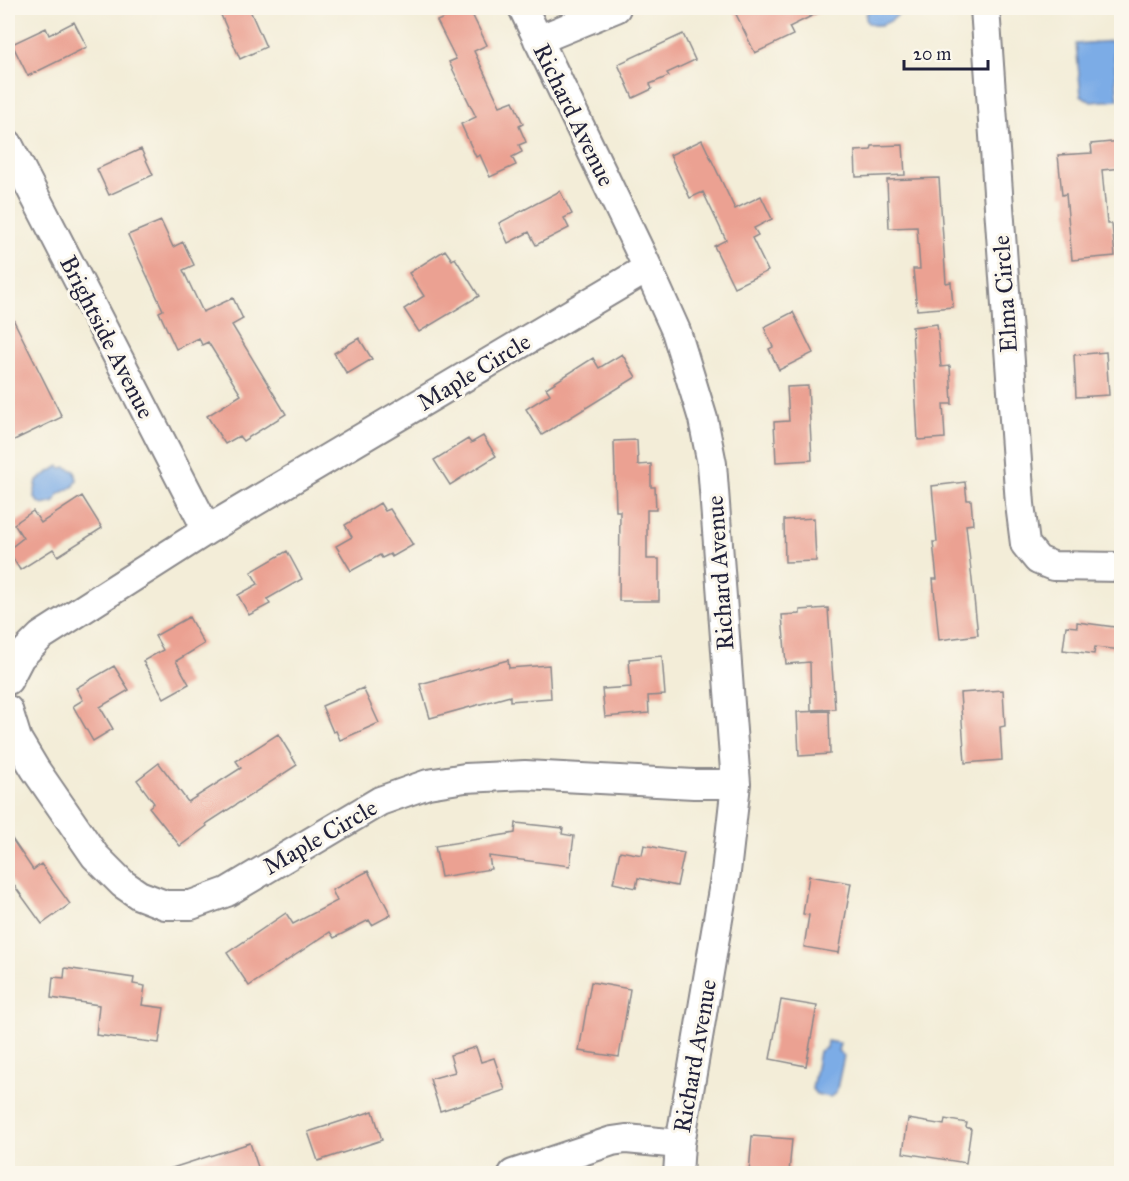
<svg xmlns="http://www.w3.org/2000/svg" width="1129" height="1181" viewBox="0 0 1129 1181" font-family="'IM FELL Great Primer',serif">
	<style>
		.water { fill: #7bace6; stroke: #4e6790; stroke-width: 1.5 }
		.building { fill: #eba192 }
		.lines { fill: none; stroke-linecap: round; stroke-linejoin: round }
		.street-casing { stroke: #8a888a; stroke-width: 32 }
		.street { stroke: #fff; stroke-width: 28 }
		.labels { text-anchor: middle; stroke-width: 6; stroke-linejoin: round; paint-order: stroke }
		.street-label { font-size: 24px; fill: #22223b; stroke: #fbf7ec }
	</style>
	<rect width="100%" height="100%" fill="#fbf7ec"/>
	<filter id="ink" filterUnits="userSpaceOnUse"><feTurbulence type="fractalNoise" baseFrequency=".0167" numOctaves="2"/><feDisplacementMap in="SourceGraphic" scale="12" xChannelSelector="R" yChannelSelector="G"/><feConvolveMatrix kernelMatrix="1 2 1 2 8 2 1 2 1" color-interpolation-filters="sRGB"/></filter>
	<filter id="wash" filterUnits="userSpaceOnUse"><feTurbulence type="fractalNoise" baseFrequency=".008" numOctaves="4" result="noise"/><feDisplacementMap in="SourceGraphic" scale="24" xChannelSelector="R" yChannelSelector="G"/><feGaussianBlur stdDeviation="1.35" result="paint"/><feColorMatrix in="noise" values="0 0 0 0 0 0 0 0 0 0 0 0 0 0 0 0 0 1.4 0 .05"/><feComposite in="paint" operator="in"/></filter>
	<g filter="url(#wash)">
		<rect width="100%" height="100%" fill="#f3edd8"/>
		<path class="water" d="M872 8H901C898 21 876 31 866 21V14Z
			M1113 41 1118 100 1091 102 1081 95 1076 44Z
			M59 466 61 468 66 467 75 471 77 480 74 486 58 495 55 502 43 505 37 501 34 496 37 480Z
			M827 1041 840 1043 838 1051 844 1056 836 1093 830 1097 816 1094 812 1089 819 1051 826 1048Z"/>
		<g id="blocks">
			<path class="building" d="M218 8H249L266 47 240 59Z
				M466 8H469L487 45 474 51 500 106 513 101 523 124 519 126 526 142 519 145 522 152 512 157 516 165 490 177 480 155 476 157 461 124 476 117 449 62 456 59 437 21Z
				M733 8H828L789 27 793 35 755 53Z
				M74 22 87 47 28 76 12 44 46 28 49 35Z
				M683 34 695 60 667 73 669 76 650 84 652 89 633 98 618 64Z
				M702 140 735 209 761 196 772 219 754 228 758 235 752 238 768 271 734 287 714 246 726 240 703 192 690 198 670 155Z
				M1122 141V168L1102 170 1107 224H1112L1115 256 1072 260 1066 194 1062 195 1058 155 1092 153 1091 144Z
				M903 145 905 175 856 177 855 151 871 150 872 146Z
				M141 149 153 175 109 195 97 169Z
				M939 178 946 283 951 282 953 307 917 310 913 269H920L917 227 889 228 887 180Z
				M560 191 572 214 564 218 569 228 536 245 529 232 508 243 499 223Z
				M161 221 173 247 183 242 194 265 183 270 203 312 233 298 243 319 232 325 286 414 243 441 239 436 225 444 207 416 241 395 208 342 202 345 199 338 176 349 159 312 163 310 128 235Z
				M445 250 452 260 455 258 479 296 419 332 404 309 424 296 409 273Z
				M8 309 62 417 8 443Z
				M793 312 813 353 779 370 769 349 773 347 764 327Z
				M937 324 941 367 950 366 952 404H943L945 438 918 440 912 327Z
				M359 338 372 359 347 374 334 353Z
				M1106 352 1109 395 1076 397 1074 355Z
				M622 354 636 377 542 435 526 409 550 394 546 388 593 358 599 368Z
				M808 386 812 460 776 462 774 422 789 421 787 387Z
				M483 436 496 456 450 485 434 460 468 439 471 443Z
				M637 440 638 465 651 464V487H655L656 510H647V559H659V601H619L620 511H616L614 441Z
				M965 482 967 500H971L973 524 966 525 978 635 939 640 933 579H937L933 542H937L932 486Z
				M82 496 102 528 58 556 53 549 20 570 8 550 23 538 14 524 33 511 41 523Z
				M380 503 385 511 390 509 413 545 392 557 390 554 382 558 380 555 351 571 336 546 352 537 345 525Z
				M814 518 816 561 785 562 784 520Z
				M287 551 302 579 267 599 270 604 249 615 238 595 258 584 251 572Z
				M828 608 835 709 811 710 810 662 786 664 782 615 800 614V610Z
				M189 617 204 644 176 661 189 684 164 698 143 661 163 650 155 636Z
				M1077 622 1122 628V650L1095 647 1094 654 1063 650 1066 626 1077 627Z
				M662 656 665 695 648 696 649 713 605 717 602 689 631 687 629 659Z
				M508 660 509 668 549 665 551 698 510 701V696L430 718 420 684Z
				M114 666 129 690 100 707 113 729 93 741 73 706 83 700 76 688Z
				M363 688 379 723 340 740 336 731 333 732 322 706Z
				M1003 690 1005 726 1000 727 1002 760 965 763 960 693Z
				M829 711 830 754 799 756 797 712Z
				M278 734 297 765 206 824 207 826 180 846 149 807 154 803 137 780 159 763 188 802 241 768 236 761Z
				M516 823 563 828 562 834 574 836 570 866 489 856 491 869 441 877 435 846 515 833Z
				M8 833 33 870 41 864 70 904 42 924 8 877Z
				M644 845 684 853 677 886 638 878 636 888 613 883 620 851 642 855Z
				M368 871 391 915 372 925 369 920 334 938 330 932 249 986 227 953 286 913 293 924 337 901 332 890Z
				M809 876 851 883 839 953 804 947 809 915 803 914Z
				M65 968 134 978 133 984 145 986 142 1005 164 1008 159 1043 96 1035 99 1005 51 998 53 977 64 978Z
				M591 982 630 989 619 1057 579 1051Z
				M781 1000 817 1006 806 1066 770 1059Z
				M476 1047 481 1062 494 1058 505 1090 440 1111 430 1079 455 1072 450 1055Z
				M373 1111 382 1140 318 1161 308 1132Z
				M908 1119 944 1125 945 1119 967 1123 966 1127 971 1129 966 1163 903 1153Z
				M752 1136 792 1139 789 1173H749Z
				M250 1143 260 1173H170L169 1169Z"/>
		</g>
	</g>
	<g filter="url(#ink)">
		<use href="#blocks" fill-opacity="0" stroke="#8a888a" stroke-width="1.5"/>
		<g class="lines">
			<defs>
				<path id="street" d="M523 8 645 262 676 331 703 419 712 464 736 784 726 872 680 1144 678 1174
					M985 8 1020 504 1025 544 1038 560 1053 566 1122 567
					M538 40 616 8
					M8 144 207 530
					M8 680 20 657 41 636 207 530 648 268
					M8 710 17 739 35 769 95 856 123 884 139 895 165 905H191L227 892 380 801 428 784 465 778 525 775 694 784H736
					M513 1174 612 1141 626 1139 680 1144"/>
			</defs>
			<use href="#street" class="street-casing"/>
			<use href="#street" class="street"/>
		</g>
	</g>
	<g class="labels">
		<g class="street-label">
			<text transform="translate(574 115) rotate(64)" y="8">Richard Avenue</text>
			<text transform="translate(1005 294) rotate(-94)" y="8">Elma Circle</text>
			<text transform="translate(107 337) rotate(63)" y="8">Brightside Avenue</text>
			<text transform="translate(474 372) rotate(-31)" y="8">Maple Circle</text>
			<text transform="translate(720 573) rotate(-94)" y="8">Richard Avenue</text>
			<text transform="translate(320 837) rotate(-30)" y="8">Maple Circle</text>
			<text transform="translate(695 1056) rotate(-80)" y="8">Richard Avenue</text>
		</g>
	</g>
	<rect width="1129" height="1181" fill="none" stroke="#fbf7ec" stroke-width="30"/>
	<path d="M904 60v9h84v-9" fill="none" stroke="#22223b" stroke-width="3"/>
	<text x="913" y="60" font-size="18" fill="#22223b" stroke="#fbf7ec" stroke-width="4.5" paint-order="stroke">20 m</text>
</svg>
